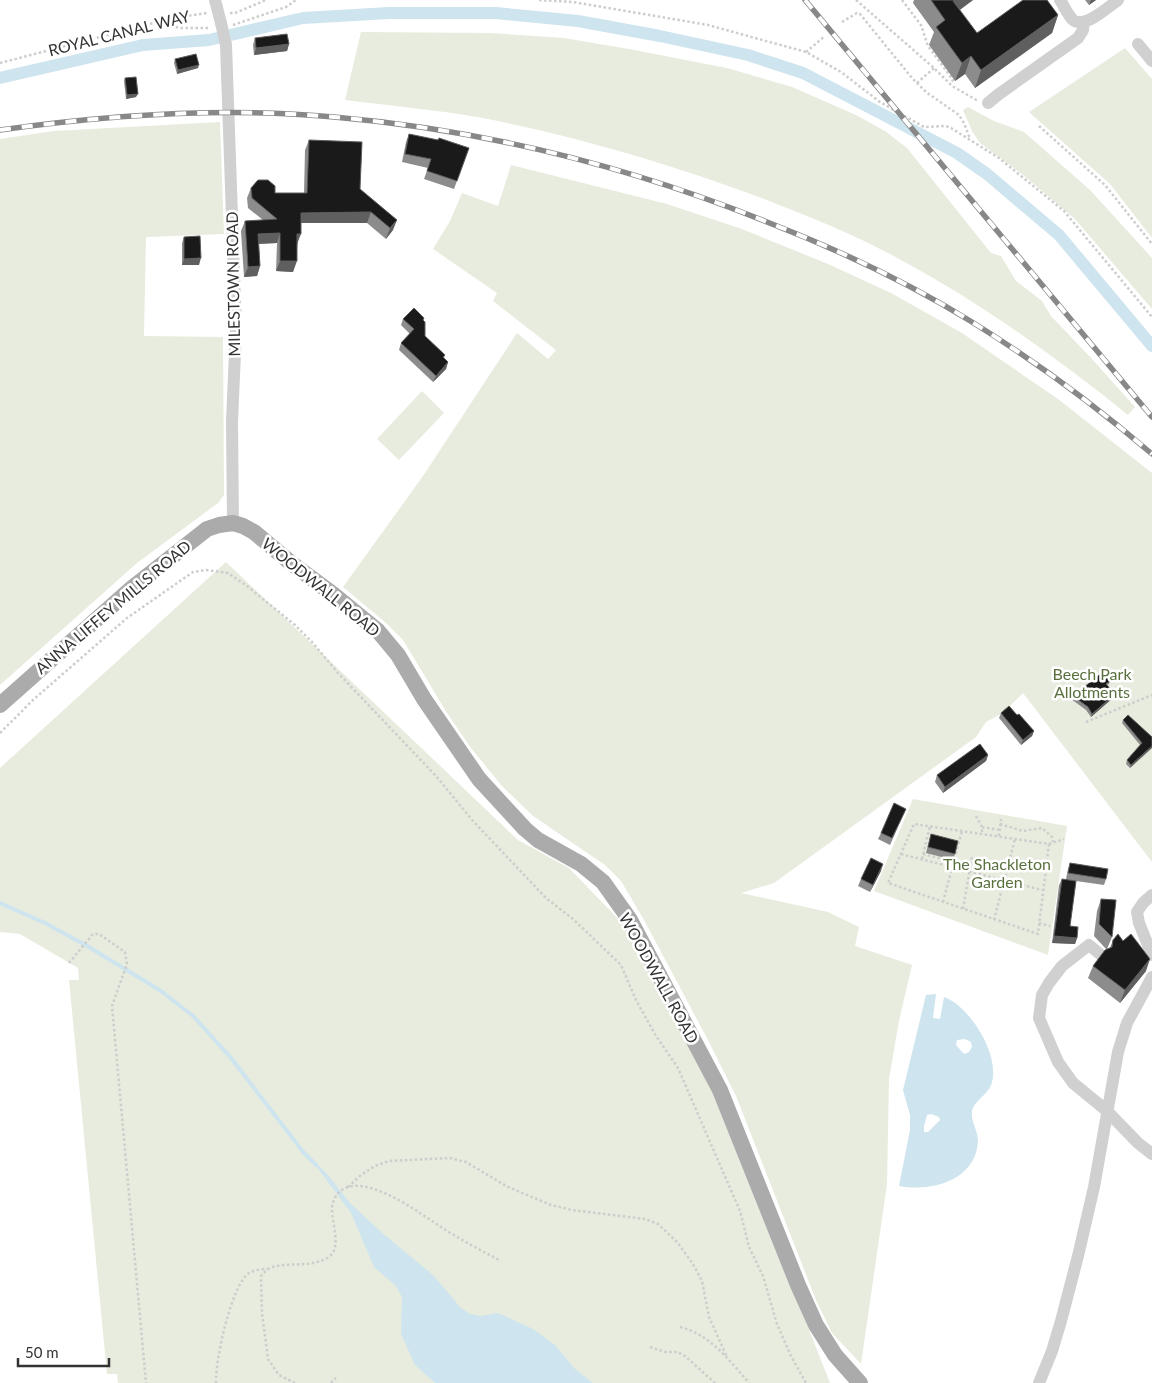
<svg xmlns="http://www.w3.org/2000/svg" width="1152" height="1383" viewBox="0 0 1152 1383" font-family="Lato,sans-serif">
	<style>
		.green { fill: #e7ecde }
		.water { fill: #cee4ee; fill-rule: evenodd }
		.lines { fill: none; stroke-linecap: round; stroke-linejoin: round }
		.stream { stroke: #cee4ee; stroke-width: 4 }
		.canal { stroke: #cee4ee; stroke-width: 12 }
		.path { stroke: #cdcdcd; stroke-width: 2.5; stroke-dasharray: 2.5 2.5; stroke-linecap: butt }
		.minor { stroke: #d0d0d0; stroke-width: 12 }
		.major { stroke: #ababab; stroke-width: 16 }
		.rail-casing { stroke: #888; stroke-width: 5.5 }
		.rail { stroke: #fff; stroke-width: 4; stroke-dasharray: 11; stroke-linecap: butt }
		.minor-bridge { stroke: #d0d0d0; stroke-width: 12 }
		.wall { fill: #8c8c8c }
		.shaded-wall { fill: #5f5f5f }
		.building { fill: #1a1a1a; stroke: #5f5f5f }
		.labels { text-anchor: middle; stroke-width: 5; stroke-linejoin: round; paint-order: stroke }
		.street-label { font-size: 16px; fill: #333; stroke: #fff }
		.park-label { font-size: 16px; fill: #59703e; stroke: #fff }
	</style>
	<rect width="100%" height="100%" fill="#fff"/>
	<path class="green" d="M361 32 490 33 564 38 629 49 727 68 792 87 856 115 885 131 907 148 991 253 1001 256 1016 281 1042 301 1051 316 1092 359 1135 407 1128 415C1056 357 981 303 901 260 858 236 812 218 767 200 682 168 596 142 507 123 454 111 399 107 345 100Z
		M1125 48 1152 79V238L1110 184 1029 112Z
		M968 107 994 121 1024 132 1090 190 1152 258V309L1075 219 1022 174 980 143 972 131 963 110Z
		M220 122 224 234 146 237 144 336 223 337 224 495 218 503 137 563 0 685V139L54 131Z
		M511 165 667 204 742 229 828 264 891 293 962 333 1058 399 1152 473V862L1023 693 1003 713 986 722 976 737 774 883 741 893 828 912 859 927 855 946 912 965 899 1021 889 1079 887 1184 861 1364 832 1333 816 1300 736 1096 708 1040 644 920 621 881 605 865 533 816 501 785 471 748 447 713 403 640 386 623 343 587 423 476 517 333 548 359 556 350 493 301 497 293 433 249 450 221 462 193 498 206Z
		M422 391 444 413 399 460 377 439Z
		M226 562 518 840 569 868 627 928 724 1113 830 1383H118L117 1374H107L69 980H79L78 968 20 934 0 932V768Z
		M913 799 1067 826 1048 955 874 891Z"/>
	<path class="water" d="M936 994 933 1018 940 1019 944 997C970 1006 1002 1057 991 1085 988 1094 972 1103 972 1112 971 1122 978 1131 978 1141 976 1181 931 1192 899 1186L910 1130V1115L903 1090 926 995ZM965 1039 971 1042 972 1047 969 1052 964 1054 956 1045 957 1040ZM931 1114 939 1117 940 1120 928 1132H924V1126L927 1115Z
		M308 1155 328 1175 350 1203 381 1232 433 1275 461 1308 470 1314 481 1316 498 1313 533 1329 555 1345 575 1369 593 1383H435L415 1365 401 1334 402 1297 396 1286 374 1267 351 1213Z"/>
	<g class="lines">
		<path class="stream" d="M0 903 45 923 89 947 161 991 193 1016 231 1058 304 1153 316 1165"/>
		<path class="canal" d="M0 78 143 45 209 40 303 18 389 13H496L578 21 660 36 748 55 803 73 957 153 987 174 1059 235 1152 346"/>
		<path class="path" d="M539 0 573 2 708 25 806 52 841 72 880 102 924 127 946 126 951 128 999 158 1064 211 1152 317
			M856 0 934 68 952 86 978 101
			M902 0 921 25 928 46 953 80 950 84
			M230 13H235L266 0
			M842 22 857 13 860 14 912 78 926 92 959 115 964 123 970 139
			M156 23 181 28H210
			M233 25 286 7 296 0
			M806 52 825 36
			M0 63 173 18 207 13
			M917 83 934 68
			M1039 126 1105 185 1152 244
			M1086 722 1152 695
			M0 733 33 700 127 618 193 572 206 570 228 573 247 586 295 625 312 642 338 673 436 776 473 821 546 898 573 919 621 965 636 1000 656 1036 678 1068 740 1211 749 1247 763 1276 777 1324 791 1356 806 1383
			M976 816 982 827V834
			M1000 824 1023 831 1042 828 1052 837 1053 842
			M982 827 1000 830
			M999 836 1001 819
			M1049 844 1038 934 888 883 914 824 1049 844 1064 839
			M901 854 1042 890
			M923 854 954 862
			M922 859 930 826
			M943 902 962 831
			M963 909 972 857
			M994 920 1015 839
			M1039 923 1050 926
			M69 963 93 934H99L125 952 127 964 112 1006 146 1383
			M348 1187 361 1175 375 1166 389 1161 450 1158 466 1162 508 1187 551 1205 572 1210 645 1219 658 1224 677 1242 693 1264 702 1281 709 1317 727 1357
			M680 1327C710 1334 730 1361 749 1383
			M650 1347 665 1352H678L685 1356 715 1383
			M216 1383C215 1362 231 1285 249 1273 253 1270 262 1269 267 1269
			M295 1383 279 1375 268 1359 262 1313 261 1276C264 1273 266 1270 270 1268 288 1261 310 1269 329 1257 344 1246 328 1216 333 1202 350 1158 423 1216 444 1229 463 1241 482 1251 501 1261
			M331 1383 336 1378"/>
		<path class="minor" d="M215 0 221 23
			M1060 0C1064 6 1068 15 1073 20 1085 29 1108 7 1118 0
			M1138 44 1152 61
			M226 45 236 330 232 421 233 523
			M988 103 999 94 1078 38 1083 30 1084 22
			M1152 895 1143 903 1137 912 1139 923 1152 955
			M1101 955 1089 945 1062 966 1049 983 1042 995 1039 1018 1058 1062 1073 1083 1106 1110 1138 1143 1152 1154
			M1039 1383 1052 1351 1061 1321 1078 1256 1094 1187 1118 1052 1127 1023 1152 977"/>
		<path class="major" d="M0 705 132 588 207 529 219 525 233 523 243 526 254 532 291 563 334 595 378 631 398 655 424 699 479 779 525 829 538 840 581 864 603 882 630 920 720 1090 798 1285 816 1325 835 1355 860 1383"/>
		<defs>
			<path id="rail" d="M805 0 1152 417
				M0 130C108 115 225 107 334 117 485 130 632 167 772 224 841 251 909 283 972 322 1035 361 1096 406 1152 454"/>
		</defs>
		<use href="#rail" class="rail-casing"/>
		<use href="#rail" class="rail"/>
		<path class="minor-bridge" d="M221 23 226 45"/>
	</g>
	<path class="wall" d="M914 0H973L960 10 977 33 1058 15 1052 33 975 88 965 74 955 81 929 45 934 32 913 3Z
		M1085 0H1096L1089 5Z
		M255 38 289 44 287 51 254 55 253 45Z
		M175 59 198 68 177 74 174 63Z
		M125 78 136 97 126 99 124 81Z
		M409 134 469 148 454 189 424 179 428 168 402 162 406 142Z
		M309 140 360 189 393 230 386 239 367 223H301L293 272 276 271 277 243 259 244 260 266 257 276 244 277 241 231 245 221 263 220 248 208 247 198 251 188 275 193H304L305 150Z
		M184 237 199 265H182V243Z
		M403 319 424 321 425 336 445 355 444 358 448 362 446 369 433 382 399 350 401 343 410 334 401 325Z
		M1110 681 1109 684 1107 685 1115 694 1114 697 1091 717 1086 710 1071 699 1073 696Z
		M1001 713 1017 715 1034 731 1032 736 1021 745 999 718Z
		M1123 720 1152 737 1130 768 1126 764 1127 760 1140 745 1122 723Z
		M988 755 986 761 943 793 935 782 937 775Z
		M906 809 890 845 878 839 881 833Z
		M931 834 955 854 953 860 926 853Z
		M1070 863 1106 879 1104 885 1076 881 1070 926 1077 938 1075 944 1052 943 1059 885 1062 879H1066L1068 869Z
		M881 871 870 892 858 886 861 879Z
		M1101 899 1112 937 1107 949 1110 948 1113 940 1146 971 1120 1003 1088 978 1093 966 1107 950 1094 936 1097 911Z"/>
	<path class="shaded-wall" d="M955 0H973L947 19 953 1Z
		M1091 0H1096L1089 5Z
		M1058 15 1052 33 975 88 981 70Z
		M289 44 287 51 254 55 256 48Z
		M971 56 965 74 955 81 962 63Z
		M199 65 198 68 177 74 178 70Z
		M138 94 136 97 126 99 127 95Z
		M371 212 367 223H297L301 213Z
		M397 220 393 230 386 239 390 228Z
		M280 233 277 243 254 244 258 234Z
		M297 234H301L297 244Z
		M201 258 199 265H182L184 259Z
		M280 261H297L293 272 276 271Z
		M260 266 257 276 244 277 248 267Z
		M448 362 446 369 433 382 436 376Z
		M1115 694 1114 697 1091 717 1092 714Z
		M1034 731 1032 736 1021 745 1023 740Z
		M1152 746V748L1130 768 1131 765Z
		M988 755 986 761 943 793 945 787Z
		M883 864 881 871 870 892 873 885Z
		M1054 936 1077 938 1075 944 1052 943Z
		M1150 959 1146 971 1120 1003 1125 990Z"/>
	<path class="building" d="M931 0H955L953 1 977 33 1023 0H1047L1058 15 981 70 971 56 962 63 936 27 945 20Z
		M287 34 289 44 256 48 255 38Z
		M196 54 199 65 178 70 175 59Z
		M136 77 138 94 127 95 125 78Z
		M409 134 438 140 439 138 469 148 457 181 427 171 431 159 405 154Z
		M309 140 362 142 360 189 397 220 390 228 371 212 301 213V234H297V261H280V233L258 234 260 266 248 267 245 221 277 219 252 198 251 188 258 180H268L275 186V193H307Z
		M200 236 201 258 184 259V237Z
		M414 308 424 318 423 320 425 322V336L445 355 443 357 448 362 436 376 401 343 414 329 403 319Z
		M1103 672 1110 681 1106 684 1115 694 1092 714 1088 707 1073 696Z
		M1009 706 1017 715 1019 714 1034 731 1023 740 1001 713Z
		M1128 715 1152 737V746L1131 765 1127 760 1142 743 1123 720Z
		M980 744 988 755 945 787 937 775Z
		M894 803 906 809 892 838 881 833Z
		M931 834 958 841 955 854 928 847Z
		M871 858 883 864 873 885 861 879Z
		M1070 863 1108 869 1106 879 1068 873Z
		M1062 879 1076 881 1070 926 1078 927 1077 938 1054 936Z
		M1101 899 1116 900 1112 937 1099 924Z
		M1118 934 1123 941 1131 934 1150 959 1125 990 1093 966 1105 950 1112 947 1113 940Z"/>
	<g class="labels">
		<g class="street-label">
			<text transform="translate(119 33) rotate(-14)" y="6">ROYAL CANAL WAY</text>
			<text transform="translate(233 284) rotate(-91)" y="6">MILESTOWN ROAD</text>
			<text transform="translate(321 587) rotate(39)" y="6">WOODWALL ROAD</text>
			<text transform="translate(113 607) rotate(-40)" y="6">ANNA LIFFEY MILLS ROAD</text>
			<text transform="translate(659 978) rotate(61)" y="6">WOODWALL ROAD</text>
		</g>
		<g class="park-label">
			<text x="1092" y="680">Beech Park<tspan x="1092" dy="18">Allotments</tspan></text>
			<text x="997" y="870">The Shackleton<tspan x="997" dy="18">Garden</tspan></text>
		</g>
	</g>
	<path d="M18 1358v8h91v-8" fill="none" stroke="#333333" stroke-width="2.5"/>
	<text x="25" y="1358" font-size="15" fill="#333333" stroke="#ffffff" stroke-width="4" paint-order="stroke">50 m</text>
</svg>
